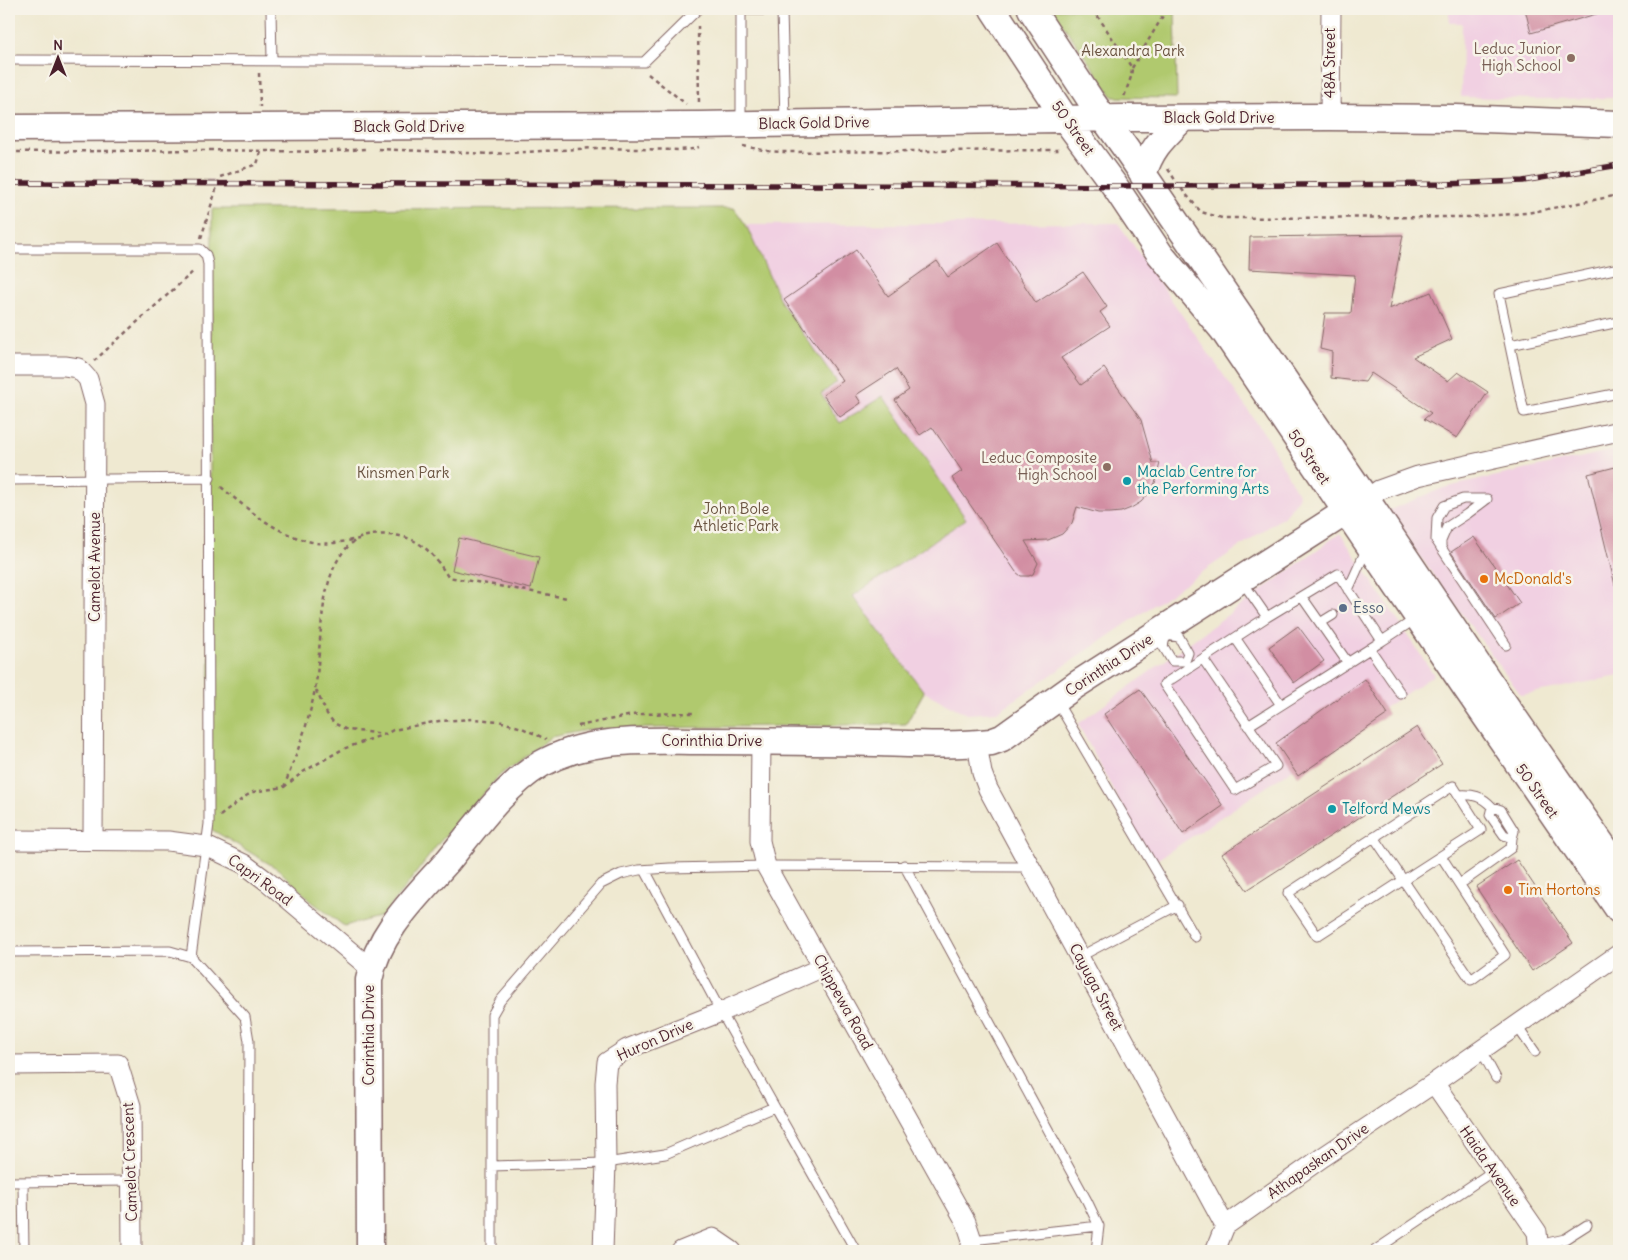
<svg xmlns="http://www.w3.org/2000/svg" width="1628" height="1260" viewBox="0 0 1628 1260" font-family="Delius,sans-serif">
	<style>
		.built { fill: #f1d0e2 }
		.green { fill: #b0c96e; stroke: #7d744c }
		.building { fill: #d28ea3 }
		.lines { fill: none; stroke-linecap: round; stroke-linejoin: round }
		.lane-casing { stroke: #846665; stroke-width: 11 }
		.street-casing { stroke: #846665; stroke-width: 21 }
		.secondary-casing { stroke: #846665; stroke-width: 29 }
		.path { stroke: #846665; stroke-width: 2.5; stroke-dasharray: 4 4; stroke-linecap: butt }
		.lane { stroke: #fff; stroke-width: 9 }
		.street { stroke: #fff; stroke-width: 19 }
		.secondary { stroke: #fff; stroke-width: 26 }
		.rail-casing { stroke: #4a1f2b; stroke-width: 5.5 }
		.rail { stroke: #f7f3e8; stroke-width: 4; stroke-dasharray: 11; stroke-linecap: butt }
		.education-dot { fill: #8d6e63; stroke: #f7f3e8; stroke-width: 2 }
		.culture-dot { fill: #0f9aa8; stroke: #f7f3e8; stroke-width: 2 }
		.food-dot { fill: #e8710a; stroke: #f7f3e8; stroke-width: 2 }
		.service-dot { fill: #5c6f8a; stroke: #f7f3e8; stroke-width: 2 }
		.labels { text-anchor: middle; stroke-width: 5; stroke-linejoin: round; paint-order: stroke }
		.education-label { font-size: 15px; fill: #785e54; stroke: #f7f3e8; text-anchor: end }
		.park-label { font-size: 15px; fill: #69523f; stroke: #f7f3e8 }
		.street-label { font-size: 15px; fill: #4a1f2b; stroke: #f7f3e8 }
		.culture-label { font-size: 15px; fill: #0d838f; stroke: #f7f3e8; text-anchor: start }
		.food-label { font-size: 15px; fill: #c56008; stroke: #f7f3e8; text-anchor: start }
		.service-label { font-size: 15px; fill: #4e5e75; stroke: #f7f3e8; text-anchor: start }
	</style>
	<rect width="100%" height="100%" fill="#f7f3e8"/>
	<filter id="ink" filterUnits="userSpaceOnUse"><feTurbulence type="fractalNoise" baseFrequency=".02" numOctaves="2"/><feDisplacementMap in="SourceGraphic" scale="10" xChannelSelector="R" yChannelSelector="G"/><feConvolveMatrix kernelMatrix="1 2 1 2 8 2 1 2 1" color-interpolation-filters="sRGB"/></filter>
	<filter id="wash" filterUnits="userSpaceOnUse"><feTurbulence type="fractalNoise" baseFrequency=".0096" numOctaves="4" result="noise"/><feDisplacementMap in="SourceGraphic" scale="20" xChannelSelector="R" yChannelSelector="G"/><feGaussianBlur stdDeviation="1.12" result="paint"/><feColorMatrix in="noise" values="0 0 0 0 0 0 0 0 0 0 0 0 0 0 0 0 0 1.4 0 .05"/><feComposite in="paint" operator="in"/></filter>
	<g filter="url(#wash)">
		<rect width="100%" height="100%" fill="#efe9d1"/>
		<path class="built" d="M1449 9H1619V98L1534 99 1461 97 1462 23H1449Z
			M1118 223 1268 439 1299 496 1286 515 997 712 967 714 924 692 853 596 966 519 883 396 840 424 821 394 837 382 781 302 746 225Z
			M1619 449V676L1521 695 1387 511 1443 488Z
			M1340 533 1434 675 1152 863 1078 724Z"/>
		<path class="green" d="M1052 9H1175L1177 98 1113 97Z
			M734 208 746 225 781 302 837 382 821 394 840 423 883 396 966 519 853 596 924 692 906 724 592 729 551 737 500 775 439 843 383 916 344 926 311 901 278 869 209 828 210 478 212 209Z"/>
		<g id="blocks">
			<path class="building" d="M1525 9H1602L1603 12 1531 33Z
				M1403 235 1389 309 1431 292 1452 339 1413 357 1448 381 1458 372 1488 392 1457 438 1424 419 1431 413 1371 373 1365 382 1331 378 1332 352 1320 349 1325 313H1351L1355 275 1249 269 1250 237Z
				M997 243 1036 303 1083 272 1107 307 1100 312 1110 326 1061 358 1081 385 1104 368 1141 420 1153 463H1160L1155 483 1150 492 1141 502 1131 508 1121 512 1110 513H1098L1077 507 1072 523 1062 534 1048 540 1025 541 1038 563 1033 574 1029 576H1021L1016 572 952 478 962 471 932 427 920 435 895 400 909 390 896 369 856 395 861 403 840 417 823 395 843 381 784 300 856 250 888 296 937 261 948 277Z
				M1619 466V584L1615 585 1588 474Z
				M1474 537 1520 603 1496 619 1451 552Z
				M459 538 539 557 531 589 452 570Z
				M1298 626 1324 661 1294 683 1269 647Z
				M1365 679 1388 714 1298 776 1276 743Z
				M1140 689 1223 806 1183 834 1104 714Z
				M1417 727 1442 764 1247 890 1222 854Z
				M1517 860 1573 943 1532 971 1476 887Z"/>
		</g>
	</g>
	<g filter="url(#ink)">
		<use href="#blocks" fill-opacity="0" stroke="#846665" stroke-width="1"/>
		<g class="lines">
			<defs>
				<path id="lane" d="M271 9 272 61
					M9 60 644 62 698 9
					M741 122V14L744 10H779L782 12 785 120
					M9 249H200L206 255 208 264 209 824 191 957
					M1619 268 1499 294 1524 412 1619 393
					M1510 345 1619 322
					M9 480 210 478
					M1487 499H1463L1444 506 1437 518 1436 540 1506 645
					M1441 548V541L1447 527 1467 514 1487 499
					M1242 581 1267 617 1338 574 1382 641 1417 618
					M1348 590 1366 550
					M1302 597 1348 663
					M1320 623 1333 615
					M1166 634 1163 646 1172 661H1185
					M1166 635 1179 637 1188 653 1185 661
					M1236 639 1281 705
					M1370 649 1401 694
					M1203 659 1276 766 1235 790 1164 684 1267 617
					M1057 702 1195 937
					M1248 726 1382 641
					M1453 786 1481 830 1317 936 1288 893Z
					M1459 795C1473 794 1482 796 1492 807L1490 815 1504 835 1512 838 1511 848 1460 884
					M1492 807 1501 810 1514 831 1512 838
					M1374 837 1471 980 1505 955 1441 856
					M904 865 1087 1201 1099 1226 1096 1251
					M645 870 721 1012 856 1251
					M9 952 170 951 191 957 245 1017 249 1041 248 1251
					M1079 957 1178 905
					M1516 1025 1535 1052
					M1481 1050 1496 1078
					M492 1166 606 1163 665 1154 774 1107
					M9 1182 132 1181
					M23 1182 24 1251
					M972 1240 1099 1226
					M1538 1245 1565 1239 1587 1225
					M492 1251V1015L500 1001 601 884 621 874 639 870 670 868 766 866 1030 867
					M1374 1251 1493 1171"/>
				<path id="street" d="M1330 117 1331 9
					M9 366H65L78 368 88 379 95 404 93 840
					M1366 499 1379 490 1418 476 1619 431
					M761 741 760 841 766 866 966 1222 972 1240 970 1251
					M977 744 982 773 988 789 1225 1226
					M9 840 168 841 206 846 244 864 268 882 371 969
					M9 1065 118 1064 131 1106 132 1251
					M1434 1083 1537 1232 1539 1251
					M603 1251 606 1163 605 1083 607 1062 627 1049 721 1012 823 967
					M681 1251 713 1238 732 1251
					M1215 1251 1225 1226 1323 1157 1434 1083 1619 954"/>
				<path id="secondary" d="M993 9 1066 120 1114 185 1160 254 1223 330 1466 688 1619 910
					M1031 9 1090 99 1126 149 1366 499 1490 683 1619 869
					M9 128 699 125 1123 118 1330 117 1456 118 1619 124
					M1143 175C1151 148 1163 138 1183 118
					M370 1251 369 980C378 932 416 897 447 862 474 829 504 786 541 764 590 736 646 741 700 741 759 741 818 742 878 743 915 744 954 746 991 742L1002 738 1076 685 1366 499"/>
			</defs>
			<use href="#lane" class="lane-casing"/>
			<use href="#street" class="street-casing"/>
			<use href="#secondary" class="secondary-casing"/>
			<path class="path" d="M1093 9 1132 68 1131 77 1124 97
				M698 26 699 105
				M1132 68 1167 9
				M259 73 260 107
				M648 74 686 104
				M743 146 768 151 783 152 1062 150
				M378 149 491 154 596 148 679 150 693 149 699 147
				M9 152 209 150 325 152 365 149
				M1168 169 1179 186 1201 212 1222 218 1468 217 1527 213 1619 195
				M201 238 220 177 257 164 261 152
				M94 361 195 270
				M221 487C250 511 278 536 317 543 330 545 345 541 359 539
				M316 690 327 714 334 723 347 730 386 734 393 730 439 721 474 719 499 721 522 728 546 739
				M578 726 638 714 693 713
				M284 787 303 772 343 749 385 734
				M220 816 246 796 253 792 284 787C296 755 309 723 315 689 323 648 315 560 360 538 370 534 380 534 390 535 419 536 434 554 448 577L567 598"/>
			<use href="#lane" class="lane"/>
			<use href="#street" class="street"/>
			<use href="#secondary" class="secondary"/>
			<defs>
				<path id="rail" d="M9 183 1179 186 1445 184 1523 181 1619 165"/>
			</defs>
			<use href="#rail" class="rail-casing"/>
			<use href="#rail" class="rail"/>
		</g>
	</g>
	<g class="education-dot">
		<circle cx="1571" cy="58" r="5"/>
		<circle cx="1107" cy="467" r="5"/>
	</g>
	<g class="culture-dot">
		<circle cx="1127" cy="481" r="5"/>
		<circle cx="1332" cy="809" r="5"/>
	</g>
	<g class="food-dot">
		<circle cx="1484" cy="579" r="5"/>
		<circle cx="1508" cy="890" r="5"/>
	</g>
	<circle class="service-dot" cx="1343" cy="608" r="5"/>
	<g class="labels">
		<g class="education-label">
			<text x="1561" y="54">Leduc Junior<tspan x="1561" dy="17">High School</tspan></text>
			<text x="1097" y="463">Leduc Composite<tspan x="1097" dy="17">High School</tspan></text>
		</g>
		<g class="park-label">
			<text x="1133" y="56">Alexandra Park</text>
			<text x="403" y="478">Kinsmen Park</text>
			<text x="736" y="514">John Bole<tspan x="736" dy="17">Athletic Park</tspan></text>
		</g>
		<g class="street-label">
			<text transform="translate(1330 63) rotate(-90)" y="5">48A Street</text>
			<text x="1219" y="123">Black Gold Drive</text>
			<text transform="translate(814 123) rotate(-1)" y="5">Black Gold Drive</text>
			<text x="409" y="132">Black Gold Drive</text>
			<text transform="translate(1073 128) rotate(55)" y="5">50 Street</text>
			<text transform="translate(1309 457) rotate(56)" y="5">50 Street</text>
			<text transform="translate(95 567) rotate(-90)" y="5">Camelot Avenue</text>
			<text transform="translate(1109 665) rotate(-33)" y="5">Corinthia Drive</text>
			<text x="712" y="746">Corinthia Drive</text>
			<text transform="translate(1537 791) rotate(55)" y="5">50 Street</text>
			<text transform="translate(260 880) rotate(36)" y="5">Capri Road</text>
			<text transform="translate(1096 987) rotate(62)" y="5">Cayuga Street</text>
			<text transform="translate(843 1002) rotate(61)" y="5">Chippewa Road</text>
			<text transform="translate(369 1035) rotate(-90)" y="5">Corinthia Drive</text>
			<text transform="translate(655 1040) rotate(-24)" y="5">Huron Drive</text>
			<text transform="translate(1318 1161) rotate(-35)" y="5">Athapaskan Drive</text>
			<text transform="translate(130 1162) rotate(-92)" y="5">Camelot Crescent</text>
			<text transform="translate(1490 1166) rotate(55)" y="5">Haida Avenue</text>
		</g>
		<g class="culture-label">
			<text x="1137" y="477">Maclab Centre for<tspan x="1137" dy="17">the Performing Arts</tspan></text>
			<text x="1342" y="814">Telford Mews</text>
		</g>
		<g class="food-label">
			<text x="1494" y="584">McDonald's</text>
			<text x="1518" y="895">Tim Hortons</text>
		</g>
		<g class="service-label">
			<text x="1353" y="613">Esso</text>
		</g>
	</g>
	<rect width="1628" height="1260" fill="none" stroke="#f7f3e8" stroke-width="30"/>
	<g transform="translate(58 58)" stroke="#f7f3e8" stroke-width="4" paint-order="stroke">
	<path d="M0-4L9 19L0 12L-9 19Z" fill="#4a1f2b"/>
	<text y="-8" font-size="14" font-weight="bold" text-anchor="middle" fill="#4a1f2b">N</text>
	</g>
</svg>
